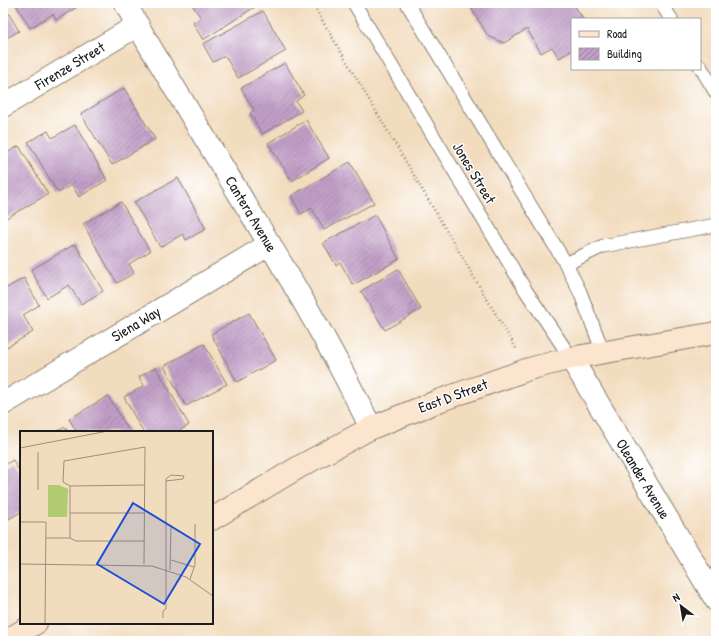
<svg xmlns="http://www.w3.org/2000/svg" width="719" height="644" viewBox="0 0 719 644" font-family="'Patrick Hand',sans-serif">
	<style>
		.building { fill: url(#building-hatch) }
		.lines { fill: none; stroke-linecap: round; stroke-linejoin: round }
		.service-casing { stroke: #877c6d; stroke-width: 15 }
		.minor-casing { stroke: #877c6d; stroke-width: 24 }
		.secondary-casing { stroke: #877c6d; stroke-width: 24 }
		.path { stroke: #877c6d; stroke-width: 2.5; stroke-dasharray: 1 3; stroke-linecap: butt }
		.service { stroke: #fff; stroke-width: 13 }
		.minor { stroke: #fff; stroke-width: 22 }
		.secondary { stroke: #fbe5cf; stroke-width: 22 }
		.labels { text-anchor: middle; stroke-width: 3; stroke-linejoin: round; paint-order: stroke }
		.street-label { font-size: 15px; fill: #1c1c1c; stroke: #fff }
		.inset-road { fill: none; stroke: #9c8f7d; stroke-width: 1 }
		.view { fill: #1d4ed8; fill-opacity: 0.15; stroke: #1d4ed8; stroke-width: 2 }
		.inset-edge { fill: none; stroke: #1c1c1c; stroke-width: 2 }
	</style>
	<defs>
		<pattern id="building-hatch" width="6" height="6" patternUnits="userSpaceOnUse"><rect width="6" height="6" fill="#c19ec7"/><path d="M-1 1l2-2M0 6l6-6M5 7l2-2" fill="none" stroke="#9c80a1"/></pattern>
	</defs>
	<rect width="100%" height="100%" fill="#fff"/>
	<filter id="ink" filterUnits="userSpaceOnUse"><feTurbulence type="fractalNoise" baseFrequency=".025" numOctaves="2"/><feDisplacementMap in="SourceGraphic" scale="8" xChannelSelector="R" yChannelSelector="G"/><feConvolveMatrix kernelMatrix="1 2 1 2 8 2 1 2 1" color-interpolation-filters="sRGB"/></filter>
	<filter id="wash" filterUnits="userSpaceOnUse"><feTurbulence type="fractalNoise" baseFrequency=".012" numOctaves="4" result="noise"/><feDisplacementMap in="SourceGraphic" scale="16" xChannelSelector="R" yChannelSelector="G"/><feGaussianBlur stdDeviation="0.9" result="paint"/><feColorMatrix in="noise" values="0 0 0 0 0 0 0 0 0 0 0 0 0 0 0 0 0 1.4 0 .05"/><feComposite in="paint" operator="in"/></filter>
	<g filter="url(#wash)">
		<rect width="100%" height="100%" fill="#f2dcbe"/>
		<g id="blocks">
			<path class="building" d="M15 3H75L77 7 56 20 53 14 30 28Z
				M191 3H257L258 5 203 40 193 23 201 18Z
				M468 3H573L583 19H572V50L559 58 552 47 541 53 527 29 504 43 488 36Z
				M3 4 19 31 3 40Z
				M263 11 286 51 238 78 225 56 213 62 203 44Z
				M285 63 304 95 296 101 302 111 262 134 250 113 254 110 241 88Z
				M124 88 155 139 112 165 81 114Z
				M306 120 329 158 292 181 268 143Z
				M75 125 107 180 79 197 72 185 58 193 28 142 48 131 52 138Z
				M19 146 48 194 3 220V180L6 179 3 174V155Z
				M350 162 374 203 324 230 312 208 301 214 291 196Z
				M178 178 206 229 186 240 183 234 160 247 134 202Z
				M121 202 150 251 129 264 134 273 117 283 83 224Z
				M375 215 399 259 353 285 340 262 336 265 323 243Z
				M75 244 103 291 81 304 69 285 47 298 31 270Z
				M398 269 421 309 385 330 361 291Z
				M24 278 39 305 23 315 33 332 7 347 3 339V290Z
				M249 313 276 360 237 382 211 334Z
				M204 344 227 384 186 406 164 366Z
				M156 367 189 425 177 432H143L124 397 144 386 139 377Z
				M108 396 130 432H77L69 419Z
				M65 427 68 432H56Z
				M13 460 21 474V512L5 521 3 517V466Z"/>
		</g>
	</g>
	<g filter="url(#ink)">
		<use href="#blocks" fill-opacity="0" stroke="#877c6d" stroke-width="1"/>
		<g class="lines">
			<defs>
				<path id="service" d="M354 3 526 291 571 358
					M407 3 566 264 580 292 603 352
					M661 3 671 19
					M700 66 716 93
					M566 264 603 246 716 225"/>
				<path id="minor" d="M125 3C205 146 300 281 371 428
					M3 106 138 25
					M571 358 716 600
					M3 404 270 244"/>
				<path id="secondary" d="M212 519 299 467 371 428 441 400 529 369 571 358 716 333
					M6 641 36 623"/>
			</defs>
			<use href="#service" class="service-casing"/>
			<use href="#minor" class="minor-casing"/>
			<use href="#secondary" class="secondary-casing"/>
			<path class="path" d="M312 3 517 350"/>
			<use href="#service" class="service"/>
			<use href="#minor" class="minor"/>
			<use href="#secondary" class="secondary"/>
		</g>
	</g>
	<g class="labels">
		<g class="street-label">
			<text transform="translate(70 66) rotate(-31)" y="5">Firenze Street</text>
			<text transform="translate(474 173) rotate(59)" y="5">Jones Street</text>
			<text transform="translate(251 214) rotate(59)" y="5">Cantera Avenue</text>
			<text transform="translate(136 324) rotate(-31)" y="5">Siena Way</text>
			<text transform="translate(453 396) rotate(-20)" y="5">East D Street</text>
			<text transform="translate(643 479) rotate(59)" y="5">Oleander Avenue</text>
		</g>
	</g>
	<g transform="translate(20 431)">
		<rect width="193" height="193" fill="#f2dcbe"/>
		<path d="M28 54H39L48 58 47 86H28Z" fill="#b1cb70"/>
		<path class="inset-road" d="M0 17 88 0M50 55 125 54M18 59V21M50 82H124M0 91H26L25 193M26 107H50L56 110H124M50 107V55L43 51 44 30 125 16 124 133M151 129 174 136M0 133 132 135 166 146 193 165M150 139 151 94M170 148 175 134V93M143 187V180L146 178V48L151 44 164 45 163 48 146 50"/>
		<path class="view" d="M113 72 180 113 144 173 77 133Z"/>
		<rect width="193" height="193" class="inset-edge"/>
	</g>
	<rect width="719" height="644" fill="none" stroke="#fff" stroke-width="16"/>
	<rect x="571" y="18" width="130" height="52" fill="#ffffff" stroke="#a4a4a4"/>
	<rect x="579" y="31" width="20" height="6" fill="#fbe5cf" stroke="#a4a4a4"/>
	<text x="607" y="38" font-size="12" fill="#1c1c1c">Road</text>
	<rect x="579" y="48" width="20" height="12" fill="url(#building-hatch)" stroke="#a4a4a4"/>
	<text x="607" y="58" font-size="12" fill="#1c1c1c">Building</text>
	<g transform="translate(681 606) rotate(329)" stroke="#ffffff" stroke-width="3" paint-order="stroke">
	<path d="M0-3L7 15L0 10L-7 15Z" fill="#1c1c1c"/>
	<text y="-6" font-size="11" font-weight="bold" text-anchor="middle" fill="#1c1c1c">N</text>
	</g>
</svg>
